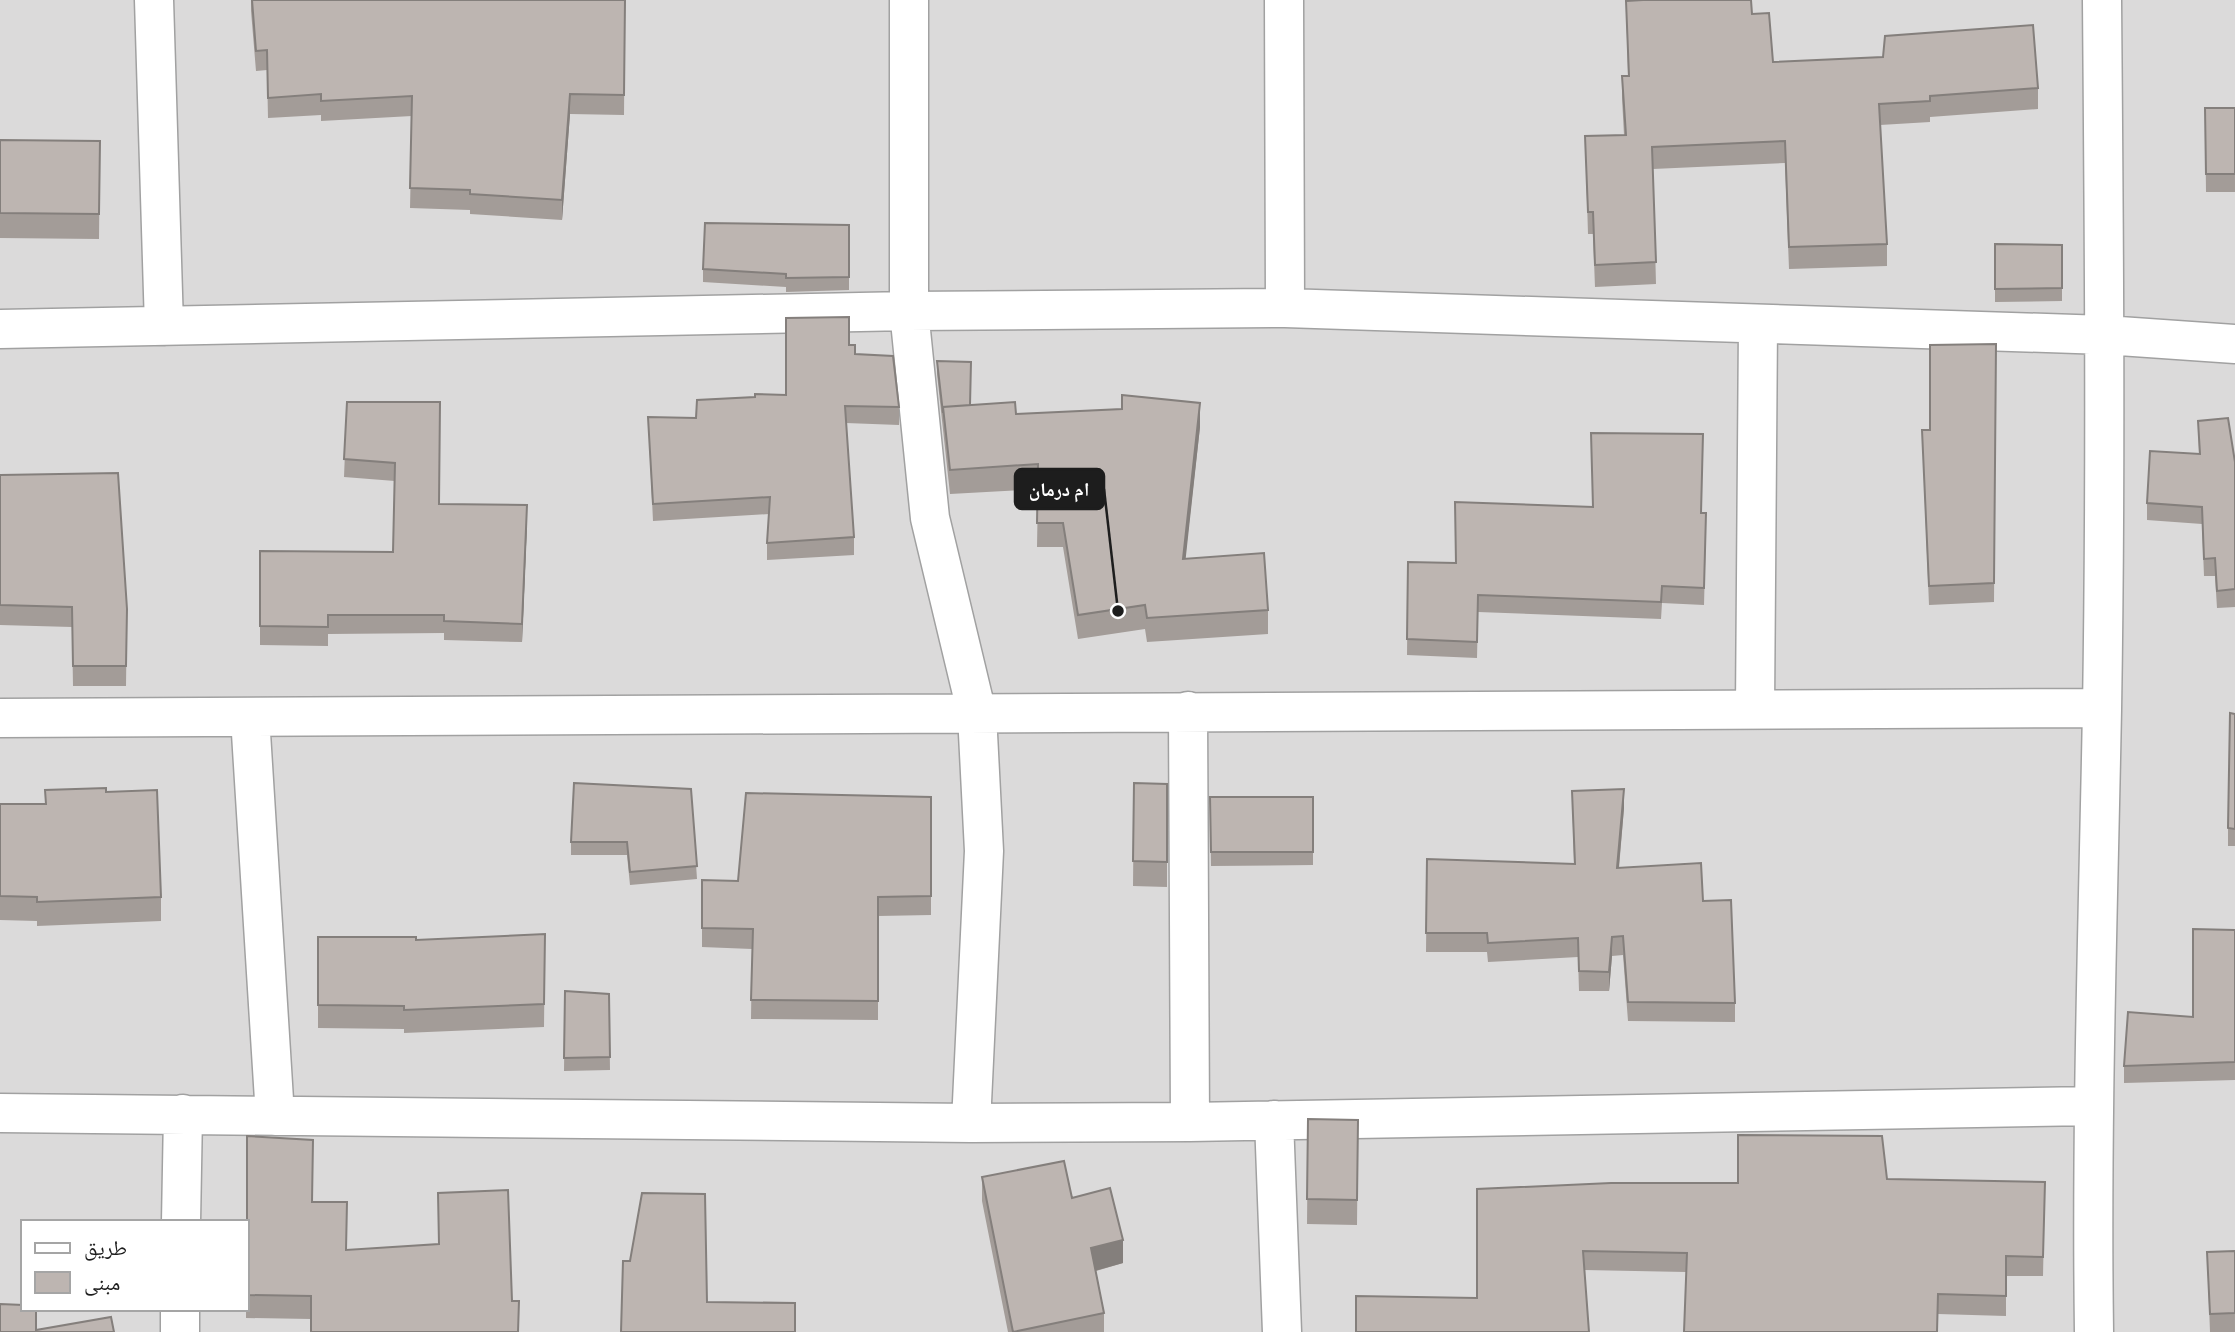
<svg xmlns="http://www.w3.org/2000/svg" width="2235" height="1332" viewBox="0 0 2235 1332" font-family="'Public Sans','Noto Naskh Arabic',sans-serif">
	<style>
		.residential { fill: #dbdada; fill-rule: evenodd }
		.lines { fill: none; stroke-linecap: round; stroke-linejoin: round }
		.minor-casing { stroke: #a1a1a1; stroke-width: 41 }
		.minor { stroke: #fff; stroke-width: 38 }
		.wall { fill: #a39c98 }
		.shaded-wall { fill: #847f7c }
		.building { fill: #bdb5b1; stroke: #847f7c; stroke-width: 2 }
		.leader { fill: none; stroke: #1d1d1d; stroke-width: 2.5 }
		.callout-dot { fill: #1d1d1d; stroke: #fff; stroke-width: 2.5 }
		.callout { fill: #1d1d1d; stroke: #1d1d1d; stroke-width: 2.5 }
		.callout-label { font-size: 19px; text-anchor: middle; font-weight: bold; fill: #fff }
	</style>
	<rect width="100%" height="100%" fill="#ede9e4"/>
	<path class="residential" d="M0 0H2235V1332H0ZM23 1222H247V1309H23Z"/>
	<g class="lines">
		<defs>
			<path id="minor" d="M154 0 164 326
				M909 0V311L930 518 977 714 984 851 971 1123
				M1284 0 1285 308
				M0 329 909 311 1285 308 2105 335 2235 344
				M1755 708 1758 324
				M1188 711 1190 1122
				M250 717 275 1116
				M0 718 2102 708
				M0 1113 971 1123 1190 1122 2092 1106
				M1274 1120 1282 1332
				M181 1222 183 1114
				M180 1332V1309
				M2094 1332C2091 1124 2098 917 2102 710 2106 473 2104 237 2102 0"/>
		</defs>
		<use href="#minor" class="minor-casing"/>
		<use href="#minor" class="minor"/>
	</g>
	<path class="wall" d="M251 0H625L624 115 570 114 562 220 470 214V210L410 208 412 116 321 121V115L268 118 267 70 256 71 251 11Z
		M1626 1 1752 14 1773 62 2038 88V109L1930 117V122L1880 125 1887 244V266L1789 269 1785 163 1653 169 1656 284 1595 287 1593 234H1588L1585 136 1624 135 1622 98V76H1628Z
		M2205 108H2235V192H2206Z
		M0 140 100 141 99 239 0 238Z
		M849 225V290L786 292V287L703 282V269Z
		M1995 244 2062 245V301L1995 302Z
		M1996 344 1994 602 1929 605 1922 430H1930Z
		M855 354 899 407V425L846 423 854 537V555L767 560V543L769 514 653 521 648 417 696 418 786 395Z
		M937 361 971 405 1016 414 1200 427 1185 559 1268 610V634L1147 642 1145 629 1078 639 1063 547H1037L1038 489 950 494 937 374Z
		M347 402 439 504 527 523 522 642 444 640V633L328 634V646L260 645V551L393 552 395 481 344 477Z
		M2198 421 2235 462V607L2217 608 2215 576H2204L2202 524 2147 520V503L2199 454Z
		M0 475 127 609 126 686H73L72 627 0 625Z
		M1702 513 1706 529 1704 605 1662 603 1661 619 1478 612 1477 658 1407 655 1408 562 1456 563Z
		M2235 714V846H2228V828Z
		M1134 783 1167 784V887L1133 886Z
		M691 789 697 879 630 885 627 855H571V842Z
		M45 790 106 792 161 897V921L37 926V921L0 920V804H45Z
		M1572 791 1624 808 1619 868 1703 901 1735 1003V1022L1628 1021 1623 955 1612 956 1609 991H1579L1578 957 1488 962 1487 952H1426L1427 859 1574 864Z
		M931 797V915L878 916V1020L751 1019 752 949 702 947V880L738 881Z
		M1210 797H1313V865L1211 866Z
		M2235 930V1080L2124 1083V1066L2193 1017Z
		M545 934 544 1027 404 1033V1029L318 1028V937L416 940Z
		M565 991 609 994 610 1070 564 1071Z
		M1308 1119 1358 1120 1357 1225 1307 1224Z
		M247 1136 313 1202 346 1250 439 1244 438 1193 512 1301 311 1319 246 1318Z
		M982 1177 1072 1198 1123 1263 1096 1271 1104 1313V1332H1008L982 1201Z
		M1887 1179 2045 1182 2043 1276H2006V1316L1938 1314 1686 1272 1584 1270 1477 1298 1738 1183Z
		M2235 1251V1332H2210L2207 1252Z"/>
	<path class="shaded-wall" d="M570 94V114L562 220V200Z
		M1200 403V427L1183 583V559Z
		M527 505V523L522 642V624Z
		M1624 789V808L1617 887V868Z
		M1612 937V956L1609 991V972Z
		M1123 1240V1263L1091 1272V1248Z"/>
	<path class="building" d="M252 0H625L624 95 570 94 562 200 470 194V190L410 188 412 96 321 101V94L268 98 267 50 256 51Z
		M1643 0H1751L1752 14 1769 13 1773 62 1883 57 1885 36 2033 25 2038 88 1930 96V101L1879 104 1887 244 1789 247 1785 141 1652 147 1656 262 1595 265 1593 212H1588L1585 136 1626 135 1622 76H1629L1626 1Z
		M2205 108H2235V174H2206Z
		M0 140 100 141 99 214 0 213Z
		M705 223 849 225V277L786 278V274L703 269Z
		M1995 244 2062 245V288L1995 289Z
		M849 317V345H855V354L893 356 899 407 845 406 854 537 767 543 770 497 653 504 648 417 696 418 697 400 755 397V394L786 395V318Z
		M1996 344 1994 583 1929 586 1922 430H1930V345Z
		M937 361 971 362 970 405 943 407V413Z
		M1122 395 1200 403 1183 559 1264 553 1268 610 1147 618 1145 605 1078 615 1063 523H1037L1038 464 950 470 943 407 1015 402 1016 414 1122 409Z
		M347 402H440L439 504 527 505 522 624 444 621V615H328V627L260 626V551L393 552 395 463 344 459Z
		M2228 418 2235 462V589L2217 591 2215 558 2204 559 2202 507 2147 503 2150 451 2200 454 2198 421Z
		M1591 433 1703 434 1701 513H1706L1704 588 1662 586 1661 602 1478 595 1477 642 1407 639 1408 562 1456 563 1455 502 1593 507Z
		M118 473 127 609 126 666H73L72 607 0 605V475Z
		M2230 713 2235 714V829L2228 828Z
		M574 783 691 789 697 866 630 872 627 842H571Z
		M1134 783 1167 784V862L1133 861Z
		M106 788V792L157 790 161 897 37 902V897L0 896V804H46L45 790Z
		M1624 789 1617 868 1701 863 1703 901 1731 900 1735 1003 1628 1002 1623 936 1612 937 1609 972 1579 971 1578 938 1488 943 1487 933H1426L1427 859 1575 864 1572 791Z
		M746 793 931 797V896L878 897V1001L751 1000 753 929 702 928V880L738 881Z
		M1210 797H1313V852H1211Z
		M2193 929 2235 930V1062L2124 1066 2128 1012 2193 1017Z
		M545 934 544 1004 404 1010V1006L318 1005V937H416V940Z
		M565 991 609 994 610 1057 564 1058Z
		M1308 1119 1358 1120 1357 1200 1307 1199Z
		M1738 1135 1882 1136 1887 1179 2045 1182 2043 1257 2006 1256V1296L1938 1294 1937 1332H1684L1687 1253 1583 1251 1589 1332H1356V1296L1477 1298V1189L1611 1183H1738Z
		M247 1136 313 1140 312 1202H347L346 1250 439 1244 438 1193 508 1190 512 1301H519L518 1332H311V1296L247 1295Z
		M1064 1161 1072 1198 1110 1188 1123 1240 1091 1248 1104 1313 1013 1332 982 1177Z
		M642 1193 705 1194 707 1302 795 1303V1332H621L623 1261H630Z
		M2235 1251V1313L2210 1314 2207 1252Z
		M0 1304 23 1305V1309H36V1330L111 1317 114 1332H0Z"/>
	<path class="leader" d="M1118 611L1104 489"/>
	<circle class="callout-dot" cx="1118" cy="611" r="7"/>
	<rect class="callout" x="1015" y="469" width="89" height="40" rx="7"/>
	<g class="callout-label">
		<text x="1059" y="496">ام درمان</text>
	</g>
	<rect x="21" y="1220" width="228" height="91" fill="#ffffff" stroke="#a5a5a5" stroke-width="2"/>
	<rect x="35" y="1243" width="35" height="10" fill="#ffffff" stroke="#a5a5a5" stroke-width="2"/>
	<text x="84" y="1255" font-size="21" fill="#1d1d1d">طريق</text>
	<rect x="35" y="1272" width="35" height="21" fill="#bdb5b1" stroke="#a5a5a5" stroke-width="2"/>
	<text x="84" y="1290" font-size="21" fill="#1d1d1d">مبنى</text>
</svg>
